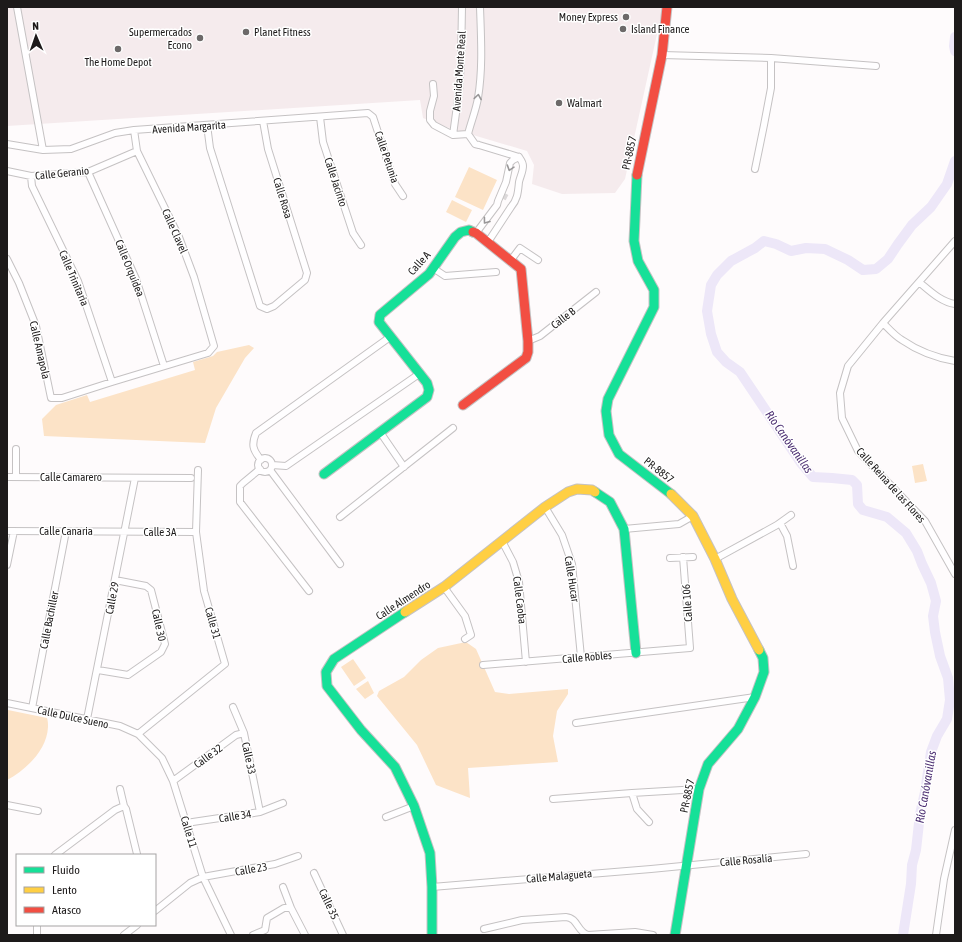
<svg xmlns="http://www.w3.org/2000/svg" width="962" height="942" viewBox="0 0 962 942" font-family="'Asap Condensed',sans-serif">
	<style>
		.built { fill: #f5ebed }
		.green { fill: #fce3c7 }
		.lines { fill: none; stroke-linecap: round; stroke-linejoin: round }
		.river { stroke: #ede7f8; stroke-width: 10 }
		.street-tunnel { stroke: #dcd9da; stroke-width: 6; stroke-dasharray: 6 3; stroke-linecap: butt }
		.street-casing { stroke: #c5c2c3; stroke-width: 8 }
		.fast-casing { stroke: #c5c2c3; stroke-width: 11 }
		.slow-casing { stroke: #c5c2c3; stroke-width: 11 }
		.jam-casing { stroke: #c5c2c3; stroke-width: 11 }
		.street { stroke: #fffeff; stroke-width: 6 }
		.fast { stroke: #16e098; stroke-width: 9 }
		.slow { stroke: #ffcf43; stroke-width: 9 }
		.jam { stroke: #f24e42; stroke-width: 9 }
		.oneway { stroke: #999798 }
		.poi-dot { fill: #6c6969; stroke: #fff; stroke-width: 1.5 }
		.labels { text-anchor: middle; stroke-width: 3; stroke-linejoin: round; paint-order: stroke }
		.poi-label { font-size: 11px; fill: #1d1a1a; stroke: #fff; text-anchor: start }
		.street-label { font-size: 11px; fill: #1d1a1a; stroke: #fff }
		.water-label { font-size: 12px; font-style: italic; fill: #4c2f72; stroke: #fff }
	</style>
	<rect width="100%" height="100%" fill="#fefbfc"/>
	<path class="built" d="M7 7H663L625 179 615 193 562 194 532 184 534 165 527 151 446 127 423 118 420 100 7 126Z"/>
	<path class="green" d="M469 167 497 180 483 210 455 197Z
		M452 200 472 210 466 222 446 212Z
		M249 345 254 348 245 358 216 408 205 443 44 436 42 419 56 405 87 395 90 402 195 370 193 362 213 356 217 352Z
		M923 464 927 481 915 483 912 466Z
		M466 642 476 649 495 692 509 694 568 689V694L557 711 553 736 558 762 468 768 470 798 436 785 417 745 377 696 379 691 404 677 421 660 438 648Z
		M353 659 366 678 354 686 341 667Z
		M368 681 374 693 365 699 356 689Z
		M8 710 47 718C48 721 48 724 48 727 47 750 26 770 7 780Z"/>
	<g class="lines">
		<path class="river" d="M955 37 954 46 955 51
			M903 935 911 884 912 865 916 850 920 814 925 792 931 752 937 736 947 719 950 700 948 678 940 656 935 632 933 616 936 601 931 583 922 564 917 551 906 533 887 517 863 510 858 504 857 485 852 480 832 478 813 477 801 463 740 372 726 362 717 352 711 334 707 311 711 285 717 275 731 261 755 248 764 241 776 244 791 251 806 248 825 249 848 260 863 270 876 269 888 259 898 244 912 225 931 207 947 184 955 161"/>
		<path class="street-tunnel" d="M503 199 507 191"/>
		<defs>
			<path id="street" d="M17 7 43 150
				M662 55 771 58 876 66
				M433 84 434 96 430 111V120L434 125 453 135 468 134
				M320 117 323 142 353 233 361 245
				M207 125 210 148 260 306 267 309 274 306 305 280 307 273 268 149 263 121
				M468 134C471 122 476 110 478 98 483 68 481 37 480 7
				M468 134 475 144 479 145 519 157
				M453 135 459 91 461 62 462 7
				M7 144 43 150 71 149 115 133 134 130 368 113 373 117 395 184 403 196
				M755 169 764 125 771 88V58
				M7 171 31 176 88 172 137 151
				M88 172 136 279 164 366
				M31 176 32 186 78 281 112 382
				M476 233 497 205 498 201 506 182 510 163 513 160 519 157
				M955 241 883 323 848 366 840 393 842 418 858 451 925 521 955 574
				M488 242 511 207C518 199 518 191 519 182 520 177 523 172 523 166 523 162 521 160 519 157
				M7 259 19 283 36 326 51 398H62L112 382 208 353 214 346 194 277 179 237 137 151 134 130
				M511 260 520 248 538 260
				M433 268 445 276 496 272
				M919 282C930 291 941 302 955 304
				M883 323C889 329 895 336 902 340 918 351 937 358 955 361
				M528 341 540 336 596 292
				M380 432 404 467
				M258 465a7 7 0 1 1 14 0a7 7 0 1 1-14 0Z
				M261 460C253 450 251 445 256 433L390 337
				M272 465 286 466 419 374
				M260 469 243 483 240 486V502L309 591
				M270 470 340 564
				M7 477 191 478
				M16 477V449
				M545 507 562 535 572 564 581 657
				M340 517 453 428
				M780 523 787 536 793 566
				M624 529 679 524 693 516
				M7 531 196 532
				M502 541 513 562 519 582 526 662
				M670 558 693 557
				M715 559 777 525 791 515
				M7 565 14 531
				M444 587 465 616 471 635 465 639
				M483 665 690 648 683 557
				M98 670 128 675 161 652 165 644 151 590 146 586 115 580
				M7 703 120 726 138 734 162 758 173 781 203 877 231 935
				M233 707 244 733 260 812
				M32 708 66 531
				M87 719 135 478
				M576 723 755 697
				M138 734 225 664 204 591 196 532 198 470
				M173 781 236 735 244 733
				M120 789 124 806 126 809 137 854V855
				M632 793 637 809 649 822
				M553 799 632 793 699 789
				M7 805 38 811
				M386 817 414 806
				M186 823 260 812 283 803
				M55 855 115 810 124 806
				M314 873 343 935
				M283 887 291 908
				M432 887 651 869 806 854
				M155 911 190 883 203 877 275 864 298 856
				M484 929 522 920 537 919 566 917C578 918 577 932 588 935L635 932 653 935
				M37 935V925
				M124 935 137 925
				M253 935 265 930 267 918 284 908H291L305 935
				M936 935 944 879 955 830"/>
			<path id="fast" d="M637 175 634 241 638 261 654 290V307L608 399 606 411 609 435 619 454 671 494
				M324 474 427 397 429 390 427 383 379 322 380 315 429 274 455 237 461 232 469 230 473 232
				M595 492 610 502 624 529 636 653
				M405 612 334 659 326 672 327 686 361 730 395 767 414 806 430 853 432 887V935
				M675 935 699 789 708 764 738 729 755 697 764 672 763 658 759 650"/>
			<path id="slow" d="M671 494 693 516 715 559 732 599 759 650
				M405 612 444 587 545 507 568 492 577 489 592 490 595 492"/>
			<path id="jam" d="M637 175 662 55 667 7
				M463 405 526 358 528 352V341L521 269 476 233 473 232"/>
		</defs>
		<use href="#street" class="street-casing"/>
		<use href="#fast" class="fast-casing"/>
		<use href="#slow" class="slow-casing"/>
		<use href="#jam" class="jam-casing"/>
		<use href="#street" class="street"/>
		<use href="#fast" class="fast"/>
		<use href="#slow" class="slow"/>
		<use href="#jam" class="jam"/>
	</g>
	<defs><path id="oneway-chevron" d="M-2-3.5L2.5 0L-2 3.5" fill="none" stroke-width="1.6" stroke-linecap="round" stroke-linejoin="round"/></defs>
	<g class="oneway">
		<use href="#oneway-chevron" transform="translate(478 97) rotate(-81)"/>
		<use href="#oneway-chevron" transform="translate(510 168) rotate(108)"/>
		<use href="#oneway-chevron" transform="translate(486 221) rotate(127)"/>
	</g>
	<g class="poi-dot">
		<circle cx="626" cy="17" r="4"/>
		<circle cx="623" cy="29" r="4"/>
		<circle cx="246" cy="32" r="4"/>
		<circle cx="200" cy="38" r="4"/>
		<circle cx="118" cy="49" r="4"/>
		<circle cx="559" cy="103" r="4"/>
	</g>
	<g class="labels">
		<g class="poi-label">
			<text x="618" y="21" text-anchor="end">Money Express</text>
			<text x="631" y="33">Island Finance</text>
			<text x="192" y="36" text-anchor="end">Supermercados<tspan x="192" dy="13">Econo</tspan></text>
			<text x="254" y="36">Planet Fitness</text>
			<text x="118" y="66" text-anchor="middle">The Home Depot</text>
			<text x="567" y="107">Walmart</text>
		</g>
		<g class="street-label">
			<text transform="translate(459 71) rotate(-86)" y="4">Avenida Monte Real</text>
			<text transform="translate(189 127) rotate(-4)" y="4">Avenida Margarita</text>
			<text transform="translate(629 153) rotate(-78)" y="4">PR-8857</text>
			<text transform="translate(387 157) rotate(71)" y="4">Calle Petunia</text>
			<text transform="translate(62 173) rotate(-6)" y="4">Calle Geranio</text>
			<text transform="translate(336 182) rotate(72)" y="4">Calle Jacinto</text>
			<text transform="translate(283 198) rotate(73)" y="4">Calle Rosa</text>
			<text transform="translate(175 231) rotate(66)" y="4">Calle Clavel</text>
			<text transform="translate(419 263) rotate(-48)" y="4">Calle A</text>
			<text transform="translate(130 268) rotate(68)" y="4">Calle Orquídea</text>
			<text transform="translate(74 278) rotate(67)" y="4">Calle Trinitaria</text>
			<text transform="translate(563 318) rotate(-38)" y="4">Calle B</text>
			<text transform="translate(40 350) rotate(77)" y="4">Calle Amapola</text>
			<text transform="translate(659 470) rotate(38)" y="4">PR-8857</text>
			<text x="71" y="481">Calle Camarero</text>
			<text transform="translate(891 485) rotate(48)" y="4">Calle Reina de las Flores</text>
			<text x="66" y="535">Calle Canaria</text>
			<text x="160" y="536">Calle 3A</text>
			<text transform="translate(572 579) rotate(81)" y="4">Calle Hucar</text>
			<text transform="translate(112 598) rotate(-79)" y="4">Calle 29</text>
			<text transform="translate(403 600) rotate(-33)" y="4">Calle Almendro</text>
			<text transform="translate(520 600) rotate(83)" y="4">Calle Caoba</text>
			<text transform="translate(687 603) rotate(-94)" y="4">Calle 106</text>
			<text transform="translate(49 620) rotate(-79)" y="4">Calle Bachiller</text>
			<text transform="translate(213 623) rotate(74)" y="4">Calle 31</text>
			<text transform="translate(159 625) rotate(78)" y="4">Calle 30</text>
			<text transform="translate(587 657) rotate(-5)" y="4">Calle Robles</text>
			<text transform="translate(73 717) rotate(12)" y="4">Calle Dulce Sueno</text>
			<text transform="translate(208 756) rotate(-36)" y="4">Calle 32</text>
			<text transform="translate(249 758) rotate(78)" y="4">Calle 33</text>
			<text transform="translate(687 796) rotate(-78)" y="4">PR-8857</text>
			<text transform="translate(235 816) rotate(-9)" y="4">Calle 34</text>
			<text transform="translate(189 832) rotate(73)" y="4">Calle 11</text>
			<text transform="translate(746 860) rotate(-5)" y="4">Calle Rosalía</text>
			<text transform="translate(251 869) rotate(-10)" y="4">Calle 23</text>
			<text transform="translate(559 876) rotate(-5)" y="4">Calle Malagueta</text>
			<text transform="translate(329 904) rotate(65)" y="4">Calle 35</text>
		</g>
		<g class="water-label">
			<text transform="translate(789 442) rotate(55)" y="4">Río Canóvanillas</text>
			<text transform="translate(926 787) rotate(-80)" y="4">Río Canóvanillas</text>
		</g>
	</g>
	<rect width="962" height="942" fill="none" stroke="#1d1a1a" stroke-width="16"/>
	<rect x="16" y="854" width="140" height="72" fill="#ffffff" stroke="#a5a3a3"/>
	<rect x="24" y="867" width="20" height="6" fill="#16e098" stroke="#a5a3a3"/>
	<text x="52" y="874" font-size="12" fill="#1d1a1a">Fluido</text>
	<rect x="24" y="887" width="20" height="6" fill="#ffcf43" stroke="#a5a3a3"/>
	<text x="52" y="894" font-size="12" fill="#1d1a1a">Lento</text>
	<rect x="24" y="907" width="20" height="6" fill="#f24e42" stroke="#a5a3a3"/>
	<text x="52" y="914" font-size="12" fill="#1d1a1a">Atasco</text>
	<g transform="translate(36 36) rotate(358)" stroke="#ffffff" stroke-width="3" paint-order="stroke">
	<path d="M0-3L7 15L0 10L-7 15Z" fill="#1d1a1a"/>
	<text y="-6" font-size="11" font-weight="bold" text-anchor="middle" fill="#1d1a1a">N</text>
	</g>
</svg>
